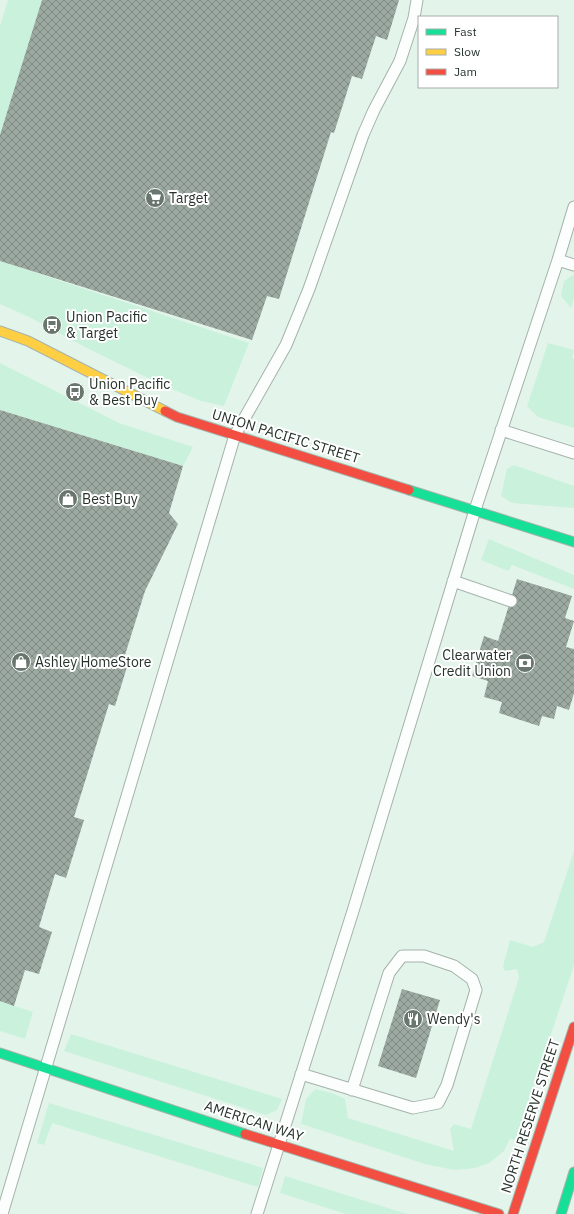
<svg xmlns="http://www.w3.org/2000/svg" width="574" height="1214" viewBox="0 0 574 1214" font-family="'IBM Plex Sans',sans-serif">
	<style>
		.grass { fill: #caf1db }
		.building { fill: url(#building-cross-hatch) }
		.lines { fill: none; stroke-linecap: round; stroke-linejoin: round }
		.lane-casing { stroke: #a5b3ab; stroke-width: 13 }
		.fast-casing { stroke: #a5b3ab; stroke-width: 11 }
		.slow-casing { stroke: #a5b3ab; stroke-width: 11 }
		.jam-casing { stroke: #a5b3ab; stroke-width: 11 }
		.lane { stroke: #fbfefc; stroke-width: 11 }
		.fast { stroke: #16e098; stroke-width: 9 }
		.slow { stroke: #ffcf43; stroke-width: 9 }
		.jam { stroke: #f24e42; stroke-width: 9 }
		.labels { text-anchor: middle; stroke-width: 4; stroke-linejoin: round; paint-order: stroke }
		.poi-label { font-size: 14px; fill: #26322c; stroke: #fff; text-anchor: start }
		.street-label { font-size: 14px; fill: #26322c; stroke: #fff }
	</style>
	<defs>
		<pattern id="building-cross-hatch" width="8" height="8" patternUnits="userSpaceOnUse"><rect width="8" height="8" fill="#9ba9a0"/><path d="M0 0l8 8M0 8l8-8" fill="none" stroke="#7e8a83"/></pattern>
	</defs>
	<rect width="100%" height="100%" fill="#e3f5ea"/>
	<path class="grass" d="M8 0H42L0 135V26Z
		M0 261 249 343 224 406 201 401 162 385 85 347 29 317 0 304Z
		M573 275H574V298L571 308 561 296 564 281Z
		M548 343 574 350 572 358 574 359V428L538 417 527 406Z
		M0 363 119 423 193 447 183 466 0 410Z
		M514 465 574 486V508L512 503 501 496 507 469Z
		M489 539 574 575V589L512 565 508 571 481 560Z
		M574 851V965L516 1140 510 1139 504 1151 489 1163 475 1168 454 1170 425 1164 301 1124 306 1099 315 1089 332 1093 345 1099 348 1118 454 1151 450 1129 454 1124 471 1129 519 978 517 969 505 971 503 966 510 940 533 947 544 942Z
		M0 1001 33 1012 25 1039 0 1031Z
		M71 1034 282 1099 277 1110 266 1115 64 1051Z
		M49 1103 263 1168 258 1187 52 1123 44 1145 37 1143Z
		M285 1176 404 1213 406 1214H346L280 1193Z"/>
	<path class="building" d="M42 0H399L387 40 376 36 362 79 352 76 334 133 331 132 279 299 267 296 252 340 0 261V135Z
		M0 410 183 466 169 513 178 524 145 591 125 655 130 657 115 706 109 704 74 817 84 820 66 878 55 874 39 927 52 932 39 974 25 970 14 1006 0 1001Z
		M517 579 572 596 565 618 574 621 566 647 574 649V693L569 710 557 706 554 719 542 716 539 726 499 713 502 702 484 697 488 681 472 676 484 636 498 641Z
		M402 989 440 1000 416 1078 378 1066Z"/>
	<g class="lines">
		<defs>
			<path id="lane" d="M558 260 574 265
				M501 430 574 453
				M453 581 511 601
				M301 1074 413 1108 438 1103 447 1085 476 990 472 979 454 966 424 956H402L389 973 352 1090
				M2 1214 235 435 286 345 309 289 363 135 374 110 400 61 414 18 417 0
				M257 1214 353 911 475 510 558 260 574 207"/>
			<path id="fast" d="M409 490 574 542
				M0 1053 245 1134
				M561 1214 574 1172"/>
			<path id="slow" d="M0 331 28 341 165 411"/>
			<path id="jam" d="M165 411 177 417 409 490
				M245 1134 499 1214
				M513 1214 574 1027"/>
		</defs>
		<use href="#lane" class="lane-casing"/>
		<use href="#fast" class="fast-casing"/>
		<use href="#slow" class="slow-casing"/>
		<use href="#jam" class="jam-casing"/>
		<use href="#lane" class="lane"/>
		<use href="#fast" class="fast"/>
		<use href="#slow" class="slow"/>
		<use href="#jam" class="jam"/>
	</g>
	<defs>
		<symbol id="supermarket-disc" viewBox="-11 -11 22 22"><circle r="9.5" fill="#68766e" stroke="#fff"/><path d="M-6-5.5h2.5l.6 2H6L4.5 2H-2.5L-4.4-4H-6ZM-1.5 3.2a1.3 1.3 0 1 0 .1 0ZM3 3.2a1.3 1.3 0 1 0 .1 0Z" fill="#fff"/></symbol>
		<symbol id="bus-disc" viewBox="-11 -11 22 22"><circle r="9.5" fill="#68766e" stroke="#fff"/><path d="M-5-6H5V4H4V6H2V4H-2V6H-4V4H-5ZM-3.5-4V0h7V-4ZM-3.5 1.2v1.5H-2V1.2ZM2 1.2v1.5H3.5V1.2Z" fill="#fff"/></symbol>
		<symbol id="shop-disc" viewBox="-11 -11 22 22"><circle r="9.5" fill="#68766e" stroke="#fff"/><path d="M-5-2.5h2.3a2.7 3.5 0 0 1 5.4 0H5L5.5 6h-11ZM-1.5-2.5h3a1.5 2.3 0 0 0-3 0Z" fill="#fff"/></symbol>
		<symbol id="bank-disc" viewBox="-11 -11 22 22"><circle r="9.5" fill="#68766e" stroke="#fff"/><path d="M-6-4H6V4H-6ZM0-2.3a2.3 2.3 0 1 0 0 4.6a2.3 2.3 0 1 0 0-4.6Z" fill="#fff"/></symbol>
		<symbol id="restaurant-disc" viewBox="-11 -11 22 22"><circle r="9.5" fill="#68766e" stroke="#fff"/><path d="M-5-6h1v4h1v-4h1v4h1v-4h1v5L-1.5 .5V6h-2V.5L-5-1ZM5-6V6H3V1.5H1.5Q1.5-4 5-6Z" fill="#fff"/></symbol>
	</defs>
	<g fill-rule="evenodd">
		<use href="#supermarket-disc" x="144" y="187" width="22" height="22"/>
		<use href="#bus-disc" x="41" y="314" width="22" height="22"/>
		<use href="#bus-disc" x="64" y="381" width="22" height="22"/>
		<use href="#shop-disc" x="57" y="488" width="22" height="22"/>
		<use href="#shop-disc" x="10" y="651" width="22" height="22"/>
		<use href="#bank-disc" x="514" y="652" width="22" height="22"/>
		<use href="#restaurant-disc" x="402" y="1008" width="22" height="22"/>
	</g>
	<g class="labels">
		<g class="poi-label">
			<text x="169" y="203">Target</text>
			<text x="66" y="322">Union Pacific<tspan x="66" dy="16">&amp; Target</tspan></text>
			<text x="89" y="389">Union Pacific<tspan x="89" dy="16">&amp; Best Buy</tspan></text>
			<text x="82" y="504">Best Buy</text>
			<text x="511" y="660" text-anchor="end">Clearwater<tspan x="511" dy="16">Credit Union</tspan></text>
			<text x="35" y="667">Ashley HomeStore</text>
			<text x="427" y="1024">Wendy's</text>
		</g>
		<g class="street-label">
			<text transform="translate(286 436) rotate(17)" y="5">UNION PACIFIC STREET</text>
			<text transform="translate(530 1116) rotate(-72)" y="5">NORTH RESERVE STREET</text>
			<text transform="translate(254 1121) rotate(18)" y="5">AMERICAN WAY</text>
		</g>
	</g>
	<rect x="418" y="16" width="140" height="72" fill="#ffffff" stroke="#a8adab"/>
	<rect x="426" y="29" width="20" height="6" fill="#16e098" stroke="#a8adab"/>
	<text x="454" y="36" font-size="12" fill="#26322c">Fast</text>
	<rect x="426" y="49" width="20" height="6" fill="#ffcf43" stroke="#a8adab"/>
	<text x="454" y="56" font-size="12" fill="#26322c">Slow</text>
	<rect x="426" y="69" width="20" height="6" fill="#f24e42" stroke="#a8adab"/>
	<text x="454" y="76" font-size="12" fill="#26322c">Jam</text>
</svg>
